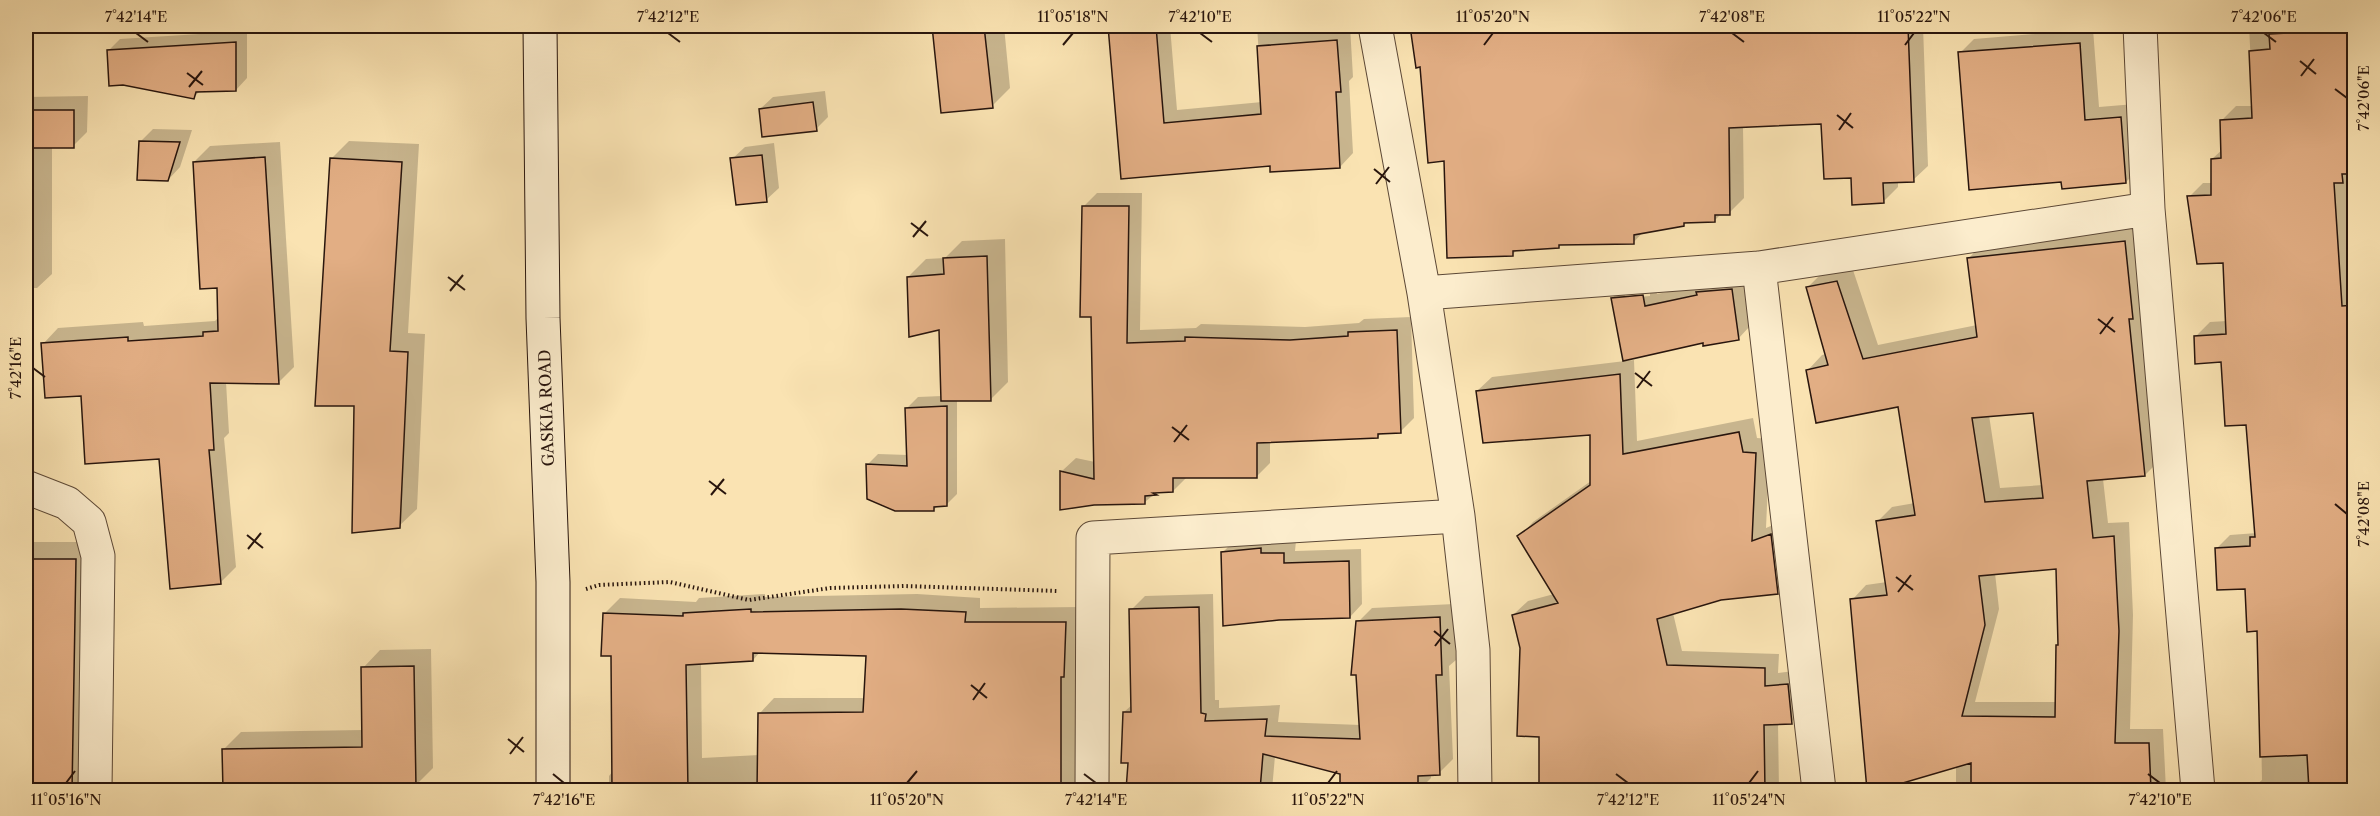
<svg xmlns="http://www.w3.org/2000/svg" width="2380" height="816" viewBox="0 0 2380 816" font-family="'Libre Caslon Text',serif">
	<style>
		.shadow { fill: #0003; fill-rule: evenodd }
		.building { fill: #e2ae84; stroke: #28150d; stroke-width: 1.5; fill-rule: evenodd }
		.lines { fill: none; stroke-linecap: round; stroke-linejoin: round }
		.street-casing { stroke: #5c4836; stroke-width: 35 }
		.secondary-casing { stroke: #28150d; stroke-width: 35 }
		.path { stroke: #28150d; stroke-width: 4; stroke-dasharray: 1.5 3; stroke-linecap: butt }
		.street { stroke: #fcedcd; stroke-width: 33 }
		.secondary { stroke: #fcedcd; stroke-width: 33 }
		.ticks { fill: none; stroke: #28150d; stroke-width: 2 }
		.labels { text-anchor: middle; stroke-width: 5; stroke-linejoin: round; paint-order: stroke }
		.street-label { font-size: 16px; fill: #28150d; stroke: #fcedcd }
		.neatline { fill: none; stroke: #28150d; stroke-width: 2 }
		.ticks-label { font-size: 15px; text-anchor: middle; fill: #28150d }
	</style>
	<rect width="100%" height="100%" fill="#fae3b2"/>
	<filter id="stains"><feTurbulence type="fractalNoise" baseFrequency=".00333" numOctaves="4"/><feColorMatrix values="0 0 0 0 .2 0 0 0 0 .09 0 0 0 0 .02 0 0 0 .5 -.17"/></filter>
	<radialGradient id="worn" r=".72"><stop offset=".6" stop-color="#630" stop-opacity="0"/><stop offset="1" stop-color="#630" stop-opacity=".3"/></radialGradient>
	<path class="shadow" d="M934 26H1004L1010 88 992 106 942 111Z
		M1110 26H1170L1177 110 1262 102 1257 26H1350L1353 77 1349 81 1353 153 1340 167 1272 165 1123 177Z
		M1412 26H1923L1928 166 1913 180 1898 181V187L1883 202 1852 177 1822 123 1743 126 1744 198 1729 213H1722L1715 220 1687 221 1683 225 1644 231 1633 243H1562L1559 247 1518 249 1512 255 1446 160 1422 66H1417Z
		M2249 26H2354V790H2250L2262 780 2259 630 2246 587 2217 548 2230 535 2257 533 2247 423 2223 360 2196 336 2210 322 2227 321 2224 261 2189 197 2203 183H2213L2212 159 2223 149 2222 120 2236 106H2253Z
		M2093 29 2099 107 2135 104 2140 168 2126 182 1960 53 1974 39Z
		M247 31V78L236 90 200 91 193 98 108 51 120 39Z
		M825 91 828 117 816 129 760 109 773 97Z
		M88 96 87 132 73 146 52 147V274L37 288H26V97Z
		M153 129 192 130 180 167 168 180 141 141Z
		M349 141 419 144 408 333 425 334 417 509 399 526 331 159Z
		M280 142 294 367 278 383 226 382 229 433 224 438 236 567 220 583 160 457 43 344 58 328 143 322 144 326 215 321 219 317 218 287 194 162 210 146Z
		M774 143 779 188 766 200 732 159 745 147Z
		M1097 193H1142L1140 330 1196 328 1201 324 1305 327 1359 323 1364 319 1411 317 1414 418 1400 432H1382L1378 437 1270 441V463L1256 477H1187L1173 491H1158L1145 502 1062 471 1076 458 1095 462 1092 315 1083 207Z
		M2139 227 2160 460 2145 475 2103 479 2108 523 2129 522 2133 615 2130 729H2163L2166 790H1956V766L1869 790 1852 600 1866 585 1887 582 1877 522 1892 507 1915 503 1900 405 1808 370 1822 355 1826 354 1808 287 1823 272 1852 267 1878 345 1977 325 1969 258 1983 243ZM2035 411 2043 485 2000 488 1989 415ZM2057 567 2060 644 2057 702H1975L1999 609 1995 573Z
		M1005 239 1008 382 990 400H957V494L946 505H938L934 510 867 465 878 454 908 455 907 408 918 397 942 396 941 329 908 277 926 259 945 258 962 241Z
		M1744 277 1750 326 1738 339 1704 342 1626 359 1627 361 1634 360 1637 441 1753 418 1757 438 1770 439 1766 528 1785 520 1791 578 1777 592 1721 598 1673 613 1682 651 1779 654 1778 673 1802 670 1806 708 1791 722 1778 723 1779 790H1542L1541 735 1513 615 1528 601 1554 594 1519 537 1533 522 1591 481V433L1477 391 1492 377 1625 361 1612 298 1625 286 1655 284 1657 294ZM1650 293V296L1625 298V295Z
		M1235 540 1296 541 1295 551 1361 549 1362 604 1350 617 1223 552Z
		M33 542H93L89 773 71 790H26V550Z
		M765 594V597L917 594 980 598V608L1080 607 1078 660 1075 664V751H1084L1081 790H609V776L613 771 612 655 605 613 620 598 696 602 699 598ZM761 651 868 654 865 698H774L760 713 759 755 702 758 701 663 753 660Z
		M1213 594 1215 700H1219V708L1280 705 1278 722 1361 725 1358 622 1372 608 1454 604 1456 660 1449 666 1453 759 1439 773 1431 774V778L1419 790H1411L1275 756 1272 790H1128L1129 762 1124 712 1133 704 1131 610 1145 596Z
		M431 649 433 768 415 786 223 750 241 732 363 730V668L380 650Z"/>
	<path class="building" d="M932 26H984L993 108 941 113Z
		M1108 26H1156L1164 123 1261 114 1257 46 1337 40 1341 92H1336L1340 168 1270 172V166L1121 179Z
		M1410 26H1908L1914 182 1883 183 1884 203 1852 205 1851 178 1824 179 1821 124 1729 128 1730 215H1715V222L1684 223V226L1634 235V244L1559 245V248L1513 251V256L1447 258 1444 161 1428 163 1420 67 1416 68Z
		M2355 29V174H2342L2343 183H2334L2342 306 2355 305V790H2309L2307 755 2260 757 2257 631 2247 632 2245 589 2217 590 2215 548 2250 546V537H2255L2246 425 2225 426 2221 362 2195 364 2194 336 2226 334 2223 263 2197 264 2187 196 2211 195V159L2221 158 2220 120 2252 118 2249 51 2270 49 2269 34Z
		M236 42V91L196 92 194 99 123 85 109 86 107 50Z
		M2080 43 2085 120 2121 117 2126 183 2062 189 2061 182 1969 190 1958 52Z
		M813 102 817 131 762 137 759 109Z
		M26 110H74V148H26Z
		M139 141 180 142 168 181 137 180Z
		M762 155 767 202 736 205 730 158Z
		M265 157 279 384 210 383 214 450H209L221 584 170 589 159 459 85 464 81 396 45 398 41 343 128 337V341L203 336V332L218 331 217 288 200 289 193 162Z
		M330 158 402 162 390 351 408 352 400 528 352 533 354 406H315Z
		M1082 206H1129L1127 343 1185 341V337L1290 340 1348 336V332L1397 330 1401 433 1378 434V438L1257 443V478H1173V492L1153 493 1157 495 1145 496V504L1094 505 1060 510V471L1094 479 1091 317H1080Z
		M2125 241 2133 319H2129L2145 476 2087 481 2093 538 2114 536 2119 631 2115 743H2149L2151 790H1971V763L1879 790H1867L1850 599 1887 595 1876 521 1915 515 1898 407 1816 423 1806 370 1828 365 1806 287 1837 281 1863 359 1977 337 1967 258ZM2033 413 2043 498 1985 502 1972 418ZM2056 569 2058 645H2056L2055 717 1962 716 1985 625 1979 576Z
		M987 256 991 401H941L939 330 909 337 907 277 944 274 943 258Z
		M1732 289 1739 340 1703 346V343L1623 361 1611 298 1643 295 1645 306 1697 295 1696 292Z
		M1620 374 1623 454 1739 432 1743 452 1756 453 1752 541 1771 534 1778 594 1721 600 1657 619 1667 665 1765 668V686L1788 684 1792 724 1764 725 1765 790H1539V737L1517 736 1520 648 1512 615 1558 603 1517 536 1590 485V435L1483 443 1476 391Z
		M947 406V506L934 507V511H895L867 499 866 464 907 466 905 408Z
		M1261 548V553H1284V563L1349 561 1350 618 1279 620 1223 626 1221 552Z
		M26 559H76L72 790H26Z
		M1199 607 1201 713 1206 714 1205 721 1267 719 1265 736 1360 739 1356 675H1351L1356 621 1440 617 1442 675H1436L1440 775 1418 776V790H1340V774L1263 754 1260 790H1126L1128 763H1121L1123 712H1131L1129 609Z
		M751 609V612L901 609 966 612 965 622H1066L1064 677H1061V790H757L758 713 863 712 866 656 753 653V661L686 665 688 790H612L611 656H601L603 613 683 616V613Z
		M414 666 416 787 223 790 222 749 362 747 361 667Z"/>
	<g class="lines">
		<defs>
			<path id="street" d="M1375 26 1424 293 1458 516 1473 650 1475 790
				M2140 26 2148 209 2198 790
				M1759 268 1819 790
				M1424 293 1759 268 2148 209
				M26 487 67 503 89 522 98 556 95 790
				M1092 790 1093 538 1458 516"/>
			<path id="secondary" d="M540 26 543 318 553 582V790"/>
		</defs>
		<use href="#street" class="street-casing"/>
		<use href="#secondary" class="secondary-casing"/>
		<path class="path" d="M586 589 599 585 670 582 749 600 830 588 904 586 1058 591"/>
		<use href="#street" class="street"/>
		<use href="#secondary" class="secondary"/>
	</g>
	<path class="ticks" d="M136 33 148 42M668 33 680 42M1200 33 1212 42M1732 33 1744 42M2264 33 2276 42M1063 45 1073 33M1484 45 1493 33M1905 45 1914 33M2300 61 2316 74M187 73 203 85M2301 76 2314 59M189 87 202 71M2335 89 2347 98M1837 115 1853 128M1839 130 1851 113M1374 169 1390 182M1376 184 1389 167M911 223 928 236M913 237 926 221M448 277 465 290M450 291 463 275M2098 319 2115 332M2100 334 2113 317M33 368 45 377M1635 373 1652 386M1637 388 1650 371M1172 427 1189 440M1174 442 1187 425M709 481 726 494M711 495 724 479M2335 504 2347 514M247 535 263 548M248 549 261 533M1896 577 1913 590M1898 592 1911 575M1434 631 1450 644M1435 646 1448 629M971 685 987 698M973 700 985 683M508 739 524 752M510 754 523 737M553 774 564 783M1084 774 1096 783M1616 774 1628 783M2148 774 2160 783M66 783 75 771M907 783 917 771M1328 783 1337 771M1749 783 1758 771"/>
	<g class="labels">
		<g class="street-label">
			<text transform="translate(546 408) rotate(-92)" y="6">GASKIA ROAD</text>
		</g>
	</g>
	<rect width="2380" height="816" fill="none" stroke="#fae3b2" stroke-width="66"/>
	<rect x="33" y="33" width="2314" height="750" class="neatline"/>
	<g class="ticks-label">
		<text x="136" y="22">7°42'14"E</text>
		<text x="668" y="22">7°42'12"E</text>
		<text x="1073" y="22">11°05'18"N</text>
		<text x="1200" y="22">7°42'10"E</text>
		<text x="1493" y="22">11°05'20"N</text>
		<text x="1732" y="22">7°42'08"E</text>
		<text x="1914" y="22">11°05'22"N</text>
		<text x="2264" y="22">7°42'06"E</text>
		<text transform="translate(2364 98) rotate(-90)" y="5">7°42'06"E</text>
		<text transform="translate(16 368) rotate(-90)" y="5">7°42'16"E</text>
		<text transform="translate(2364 514) rotate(-90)" y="5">7°42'08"E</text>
		<text x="66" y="805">11°05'16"N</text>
		<text x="564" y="805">7°42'16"E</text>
		<text x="907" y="805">11°05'20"N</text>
		<text x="1096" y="805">7°42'14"E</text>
		<text x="1328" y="805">11°05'22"N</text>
		<text x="1628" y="805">7°42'12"E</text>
		<text x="1749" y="805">11°05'24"N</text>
		<text x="2160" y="805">7°42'10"E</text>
	</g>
	<rect width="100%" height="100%" filter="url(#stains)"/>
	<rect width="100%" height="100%" fill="url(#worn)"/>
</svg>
